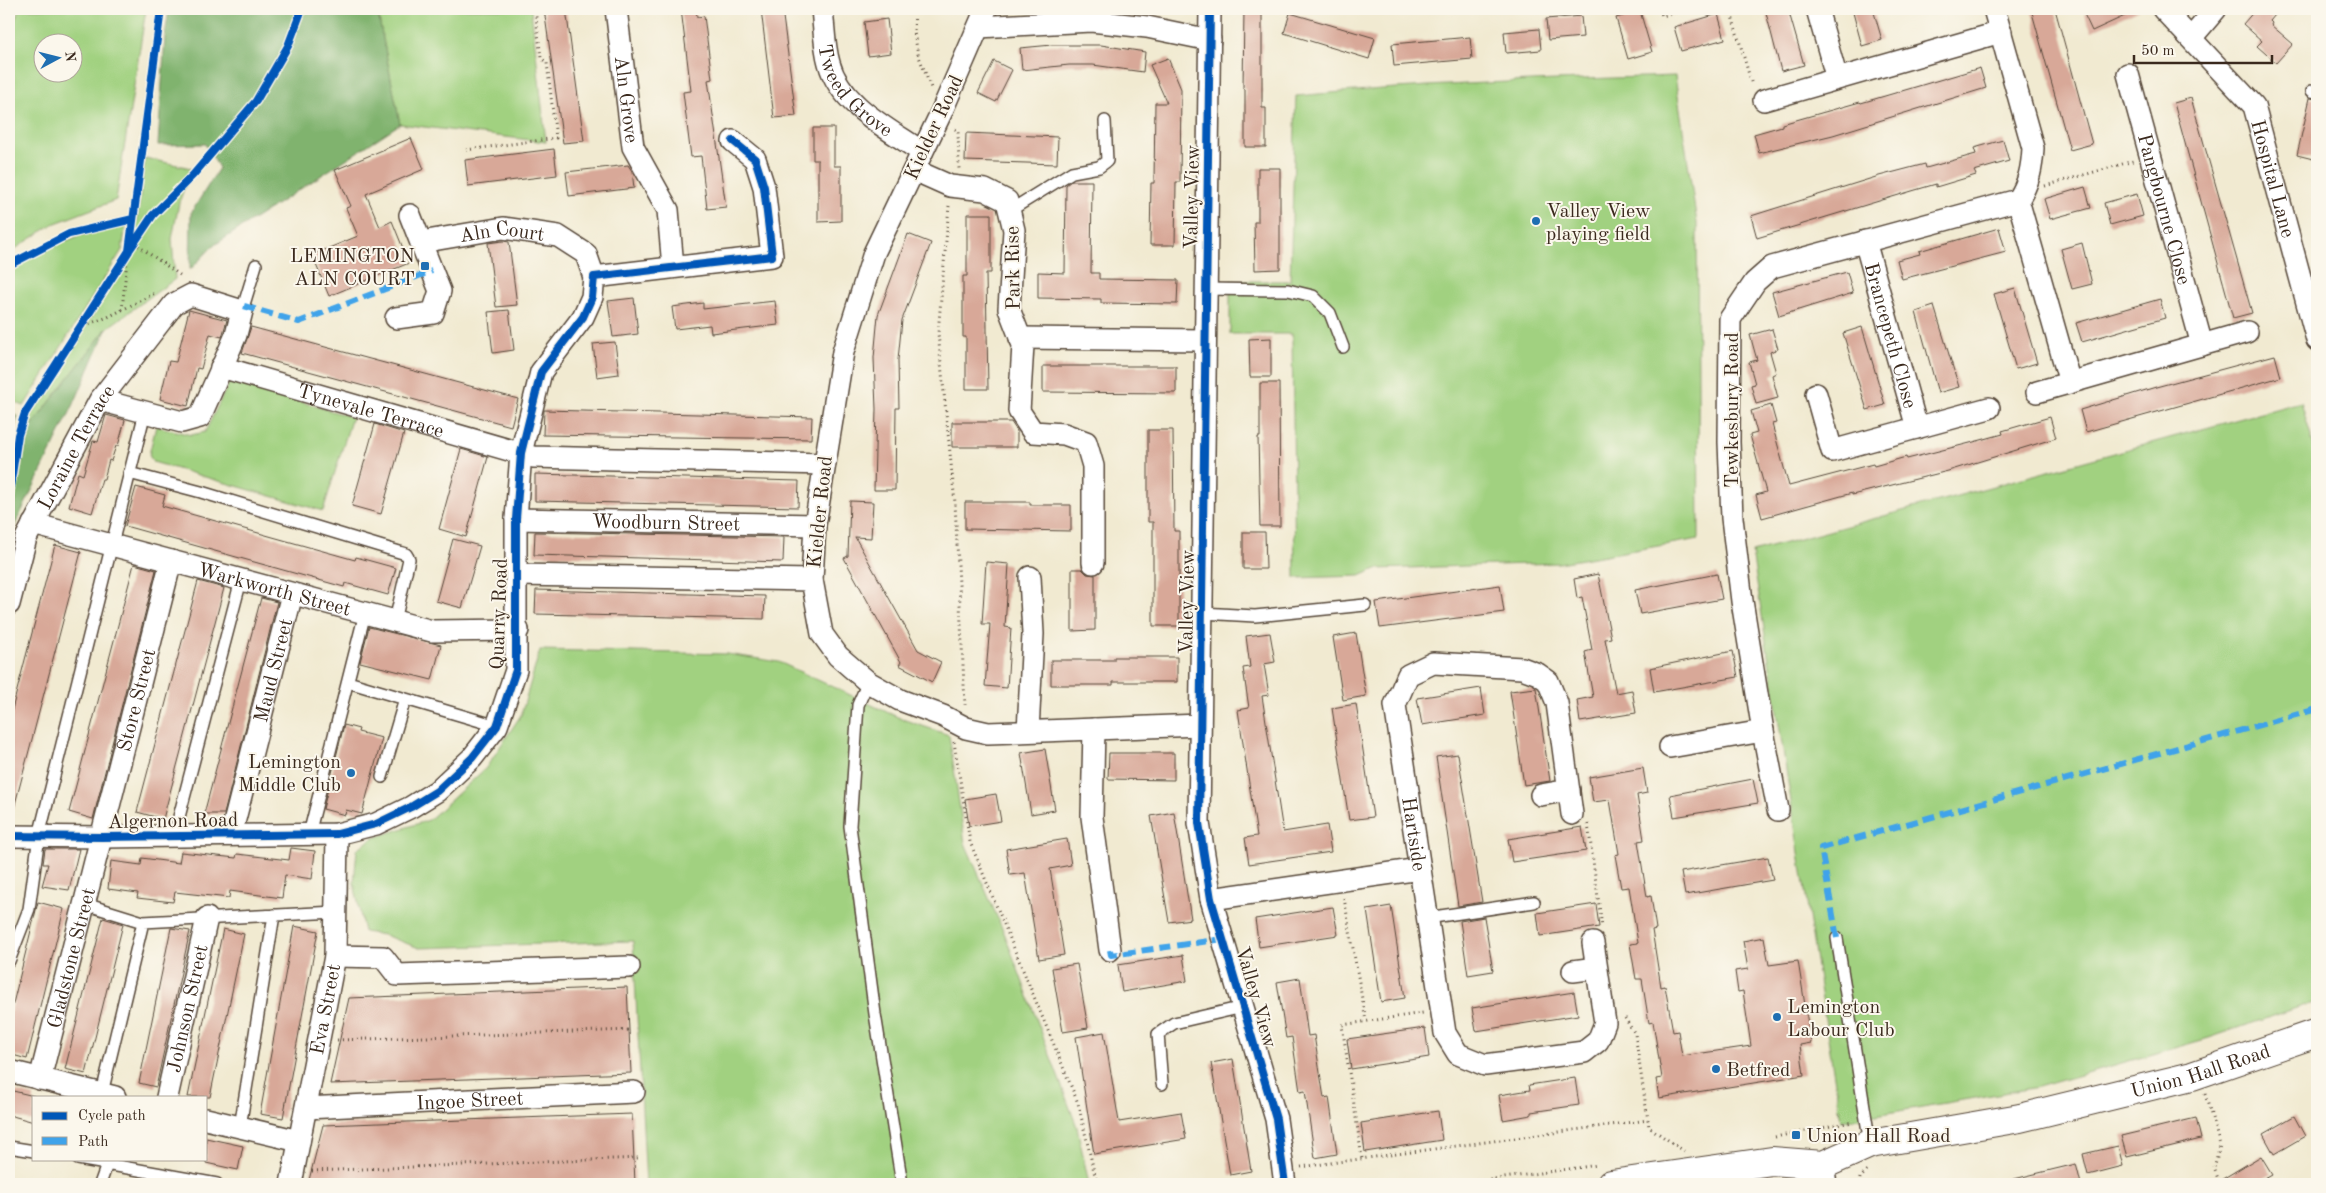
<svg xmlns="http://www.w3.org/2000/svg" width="2326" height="1193" viewBox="0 0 2326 1193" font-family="'Old Standard TT',serif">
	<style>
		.green { fill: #a1d180; stroke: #6e7e4f; fill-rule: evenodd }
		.forest { fill: #80b36e; stroke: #5e6e46 }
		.building { fill: #d8a898 }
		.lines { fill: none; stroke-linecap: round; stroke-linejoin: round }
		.lane-casing { stroke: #564739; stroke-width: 14 }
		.street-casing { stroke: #564739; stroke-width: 24 }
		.secondary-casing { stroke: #564739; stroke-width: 30 }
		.path { stroke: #564739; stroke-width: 3; stroke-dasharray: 1 4; stroke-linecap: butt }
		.lane { stroke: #fff; stroke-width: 11 }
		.street { stroke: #fff; stroke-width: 21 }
		.secondary { stroke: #fff; stroke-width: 28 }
		.quiet { stroke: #3fa3ea; stroke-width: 6; stroke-dasharray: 12 6; stroke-linecap: butt }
		.cycleway-casing { stroke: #fbf7ec; stroke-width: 11 }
		.cycleway { stroke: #0057b8; stroke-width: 8 }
		.poi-dot { fill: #1f6fb2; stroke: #fbf7ec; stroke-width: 2 }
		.labels { text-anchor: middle; stroke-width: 4; stroke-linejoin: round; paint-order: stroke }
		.street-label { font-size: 20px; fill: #3b2a1e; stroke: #fbf7ec }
		.poi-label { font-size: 20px; fill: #3b2a1e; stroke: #fbf7ec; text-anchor: start }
	</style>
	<rect width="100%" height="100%" fill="#fbf7ec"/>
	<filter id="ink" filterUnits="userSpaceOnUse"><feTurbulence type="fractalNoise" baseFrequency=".02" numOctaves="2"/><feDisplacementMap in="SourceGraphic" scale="10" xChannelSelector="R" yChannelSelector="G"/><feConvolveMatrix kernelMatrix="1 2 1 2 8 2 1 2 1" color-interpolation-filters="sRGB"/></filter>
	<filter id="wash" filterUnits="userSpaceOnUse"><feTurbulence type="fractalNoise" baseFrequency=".0096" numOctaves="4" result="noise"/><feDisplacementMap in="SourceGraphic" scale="20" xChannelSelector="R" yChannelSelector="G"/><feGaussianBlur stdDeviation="1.12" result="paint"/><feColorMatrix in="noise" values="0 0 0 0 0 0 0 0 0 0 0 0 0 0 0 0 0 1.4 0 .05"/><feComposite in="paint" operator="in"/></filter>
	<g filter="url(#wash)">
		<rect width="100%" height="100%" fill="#f1ead1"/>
		<path class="green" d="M20 9H146L116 200 53 224 9 253V34ZM42 42H72V72H42Z
			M377 9H531L546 142 400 124Z
			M1675 76 1697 223 1699 539 1559 563 1376 569 1360 576 1295 578 1292 334H1230V281H1290L1296 96C1422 84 1549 80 1675 76Z
			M145 158 191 168 179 203 172 239 175 279 107 328 29 429 33 409 133 251Z
			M126 224 122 250 24 406 9 400V270L45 248 82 235Z
			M230 381 352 417 323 511 153 462 149 455 156 426 191 435 205 432Z
			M2301 402 2317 457V1001L2209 1038 2038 1087 1841 1121 1752 552Z
			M540 650 727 654 779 662 902 719 949 735 965 843 1005 935 1077 1127 1089 1184H646L633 941 419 948 384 935 364 932 354 883 357 849 373 838 429 820 486 768 521 715Z"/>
		<path class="forest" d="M169 9H377L400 124 213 246 190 270 191 213 219 168 205 144 158 145 165 36Z
			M107 328 73 406 14 527 9 547V514L29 429Z
			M9 414 18 416 9 446Z"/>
		<g id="blocks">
			<path class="building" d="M544 9H566L584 141 563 143Z
				M681 9H696L697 17 704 16 712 79 708 80 726 207 707 209 701 156 691 157 683 92 691 91Z
				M761 9H782L796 116 774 118Z
				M1244 9H1262V108H1266V147H1245V89H1243Z
				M1765 9H1788L1804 65 1781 71Z
				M1852 9H1873L1882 40 1862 46Z
				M2031 9H2055L2092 144 2070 150Z
				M2096 9H2140L2092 31 2084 14Z
				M2256 9H2280L2270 21 2272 23 2271 25 2293 44 2276 63 2257 46 2262 41 2243 24Z
				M1640 11 1652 52 1628 59 1616 18Z
				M1290 13 1375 38 1369 59 1284 33Z
				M1718 14 1725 39 1681 51 1674 27Z
				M1581 16 1583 37 1548 40 1546 19Z
				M887 19 891 53 868 56 864 22Z
				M1539 29 1541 50 1506 53 1504 32Z
				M1470 37 1472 59 1394 66 1392 44Z
				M1052 45H1101L1145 52 1143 72 1093 65H1069L1022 70 1020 48Z
				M1168 58 1181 89 1180 182H1176L1175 245H1150L1151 183H1154L1155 103H1167L1150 65Z
				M994 61 1012 70 996 102 978 93Z
				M1980 68 1986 88 1833 135 1759 153 1754 134 1782 126V124L1860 102 1861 103Z
				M2191 98 2252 313 2233 318 2174 103Z
				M2310 98 2317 99V160L2297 155Z
				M813 128H834V166H841V221L818 222V160H813Z
				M966 133 1058 137 1057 164 965 161Z
				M411 138 424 169 366 194 380 227 392 221 409 263 329 296 312 255 358 236 346 208 351 206 335 170Z
				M2003 140 2009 161 1974 171 1976 175 1936 187V184L1912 191 1757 238 1751 216 1879 176 1925 164 1926 168 1976 154 1974 148Z
				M554 149 557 175 468 186 465 160Z
				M628 165 632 171 634 188 569 196 566 172Z
				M1258 168H1280V269L1255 270 1254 222H1258Z
				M1071 181H1092L1091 273H1099V279L1178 280 1177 304 1101 303V299L1038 298V272L1065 273 1066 185Z
				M2085 187 2091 208 2050 219 2044 199Z
				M2137 194 2143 216 2110 225 2104 203Z
				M967 214H991V273H986L988 389H966V337H963V276H967Z
				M1999 228 2006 252 1902 279 1897 260 1920 254 1919 251Z
				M908 234 931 243 902 320 898 360 899 408H896L895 490H874L876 409 874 358 878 315Z
				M503 241 509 242 517 305 496 307 488 243Z
				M2082 243 2092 284 2072 289 2061 249Z
				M1847 272 1853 293 1779 316 1772 292Z
				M2015 288 2037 363 2016 369 1994 294Z
				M634 298 638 334 613 337 608 301Z
				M2160 299 2165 318 2082 342 2076 323Z
				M775 301 778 325 711 333 710 325 675 329 672 307 703 303V309Z
				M1934 306 1959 387 1938 393 1916 312Z
				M189 310 227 320 222 337 210 334 201 369 197 368 188 406 160 399 169 361 176 362Z
				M509 310 514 350 493 353 488 312Z
				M251 327 518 399 511 426 242 353Z
				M1862 327 1885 405 1867 410 1843 333Z
				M1772 329 1778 349 1770 352 1776 373 1772 375 1778 398 1756 404 1751 385 1755 384 1749 362 1757 360 1750 335Z
				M1271 338V377H1250L1249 339Z
				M615 342 619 374 597 377 593 344Z
				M2275 355 2281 377 2086 432 2080 410 2156 387Z
				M1043 366H1176V393L1043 392Z
				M1260 383H1279L1280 526H1260L1258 437H1260Z
				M1771 405 1776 423 1772 424 1789 486 1873 464 1874 466 1906 457 1907 459 1970 443 2003 434 2002 431 2050 417 2056 438 1948 471 1852 495V493L1762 518 1756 495 1766 492 1750 435 1757 433 1751 411Z
				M544 410 812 417 811 439 543 435Z
				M106 415 125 420 118 446H116L111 461 109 460 104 479H102L92 513 69 506 78 473 83 475 93 441 98 442Z
				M952 422H1011L1017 431V447H952Z
				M375 424 404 433 381 514 352 506Z
				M1148 430H1173L1174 531H1179V626H1153V522H1148Z
				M461 449 488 457 466 537 439 529Z
				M535 474 799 481 798 507 535 501Z
				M136 487 165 495 162 506 355 560 356 557 396 568 388 595 345 583 344 587 125 526Z
				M850 501 873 502 871 538 855 537 918 650 941 662 932 682 899 665 901 662 844 558 848 556Z
				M965 502H1030V505H1071V531L965 529Z
				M535 532 784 537 783 562 534 555Z
				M1243 532H1265L1266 569H1243Z
				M453 539 480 546 462 608 436 601Z
				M55 545 81 552 14 808H9V721Z
				M986 562 1009 564 1005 627 1011 628 1007 688 985 686 990 624H982Z
				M134 564 156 570 93 819 69 812Z
				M1072 569H1082L1087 574 1095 575V630L1072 631Z
				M1598 574 1611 638 1605 639 1616 693 1632 690 1636 713 1580 722 1577 700 1593 697 1585 652 1592 650 1582 597 1577 598 1574 579Z
				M1717 574 1722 599 1640 614 1635 590Z
				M198 581 224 588 163 819 137 812Z
				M1500 585 1504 612 1380 628 1376 602Z
				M536 590 765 596 764 619 535 614Z
				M261 598 277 602 224 814H204Z
				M369 627 441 645 432 680 360 662Z
				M1270 633 1275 662 1264 664 1269 695 1262 696 1283 832 1327 825 1331 852 1249 864 1245 838 1257 836 1238 710 1249 708 1243 668 1250 667 1246 636Z
				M1356 633 1366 696 1343 700 1333 637Z
				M1733 651 1738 677 1654 692 1650 668Z
				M1114 657H1177V682H1113V685H1051V660H1114Z
				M1481 688 1485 715 1422 725 1417 698Z
				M1536 688 1550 781 1524 785 1510 691Z
				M1356 704 1373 817 1349 820 1332 708Z
				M344 725 359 729 358 732 382 738 362 814 346 810 345 815 323 809Z
				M1045 749 1055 810 1031 814 1021 753Z
				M1109 753H1174V780L1108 779Z
				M1458 754 1482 902 1458 906 1436 757Z
				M1643 768 1647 793 1637 795 1644 840 1638 841 1647 897 1651 896 1656 929 1652 930 1661 987 1665 986 1673 1032 1678 1031 1682 1056 1751 1046 1743 991 1738 992 1735 971 1748 969 1743 941 1764 937 1769 965 1798 961 1811 1043 1800 1045 1804 1075 1659 1098 1656 1079 1662 1078 1653 1022 1649 1023 1642 979H1636L1630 944 1638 943 1629 887 1621 888 1615 855 1619 854 1610 800 1593 802 1589 777Z
				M1753 779 1758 803 1674 817 1670 795Z
				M996 794 1001 821 969 826 965 799Z
				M1174 812 1191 919 1169 922 1151 816Z
				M1582 827 1586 851 1512 862 1508 839Z
				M1067 839 1071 865 1050 869 1064 955 1039 959 1025 873 1010 875 1006 849Z
				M291 848 315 851 312 879 285 875 282 898 230 891 229 898 175 892 173 902 137 898 138 893 108 889 111 861 141 865 142 858 179 863 181 852 236 858 237 854 289 860Z
				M45 849H79L69 890 42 886 48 864H43Z
				M1768 857 1773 880 1685 895 1681 872Z
				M38 902 64 909 27 1059 9 1054V1020Z
				M1596 904 1599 927 1540 936 1537 913Z
				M1391 906 1405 998 1381 1002 1367 910Z
				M1333 907 1338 935 1259 947 1255 919Z
				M1484 917 1493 971 1468 975 1460 921Z
				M103 918 123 924 86 1074 65 1069Z
				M294 926 318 931 283 1118 260 1114Z
				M171 928 190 931 156 1087 139 1083Z
				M223 929 244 934 210 1097H188Z
				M1183 955 1187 981 1122 992 1118 965Z
				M1077 964 1088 1028 1063 1032 1052 968Z
				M1300 978 1308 1036 1314 1035 1324 1098 1329 1097 1337 1154 1315 1158 1305 1091 1300 1092 1292 1037 1286 1038 1277 982Z
				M627 987 631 1073 330 1084 349 998Z
				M1574 992 1578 1015 1476 1031 1472 1008Z
				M1425 1028 1429 1057 1351 1069 1347 1039Z
				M1104 1032 1119 1122 1181 1112 1186 1139 1094 1154 1076 1037Z
				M1233 1059 1251 1171 1230 1175 1211 1063Z
				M1575 1078 1579 1105 1531 1112V1115L1503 1120 1499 1095 1530 1090 1529 1085Z
				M9 1090 34 1096V1122L9 1115Z
				M1438 1111 1442 1140 1365 1152 1361 1123Z
				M632 1114 635 1184H308L323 1125Z
				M2294 1116 2305 1136 2274 1154 2263 1134Z
				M2196 1118 2201 1139 2127 1157 2121 1136Z
				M206 1138 243 1146 238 1170 206 1163Z
				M2118 1146 2123 1166 2088 1175 2083 1154Z
				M2261 1156 2272 1174 2254 1184H2214Z
				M2076 1164 2081 1184H2015L2014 1179Z"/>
		</g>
	</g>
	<g filter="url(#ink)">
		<use href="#blocks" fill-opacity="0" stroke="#564739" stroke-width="1"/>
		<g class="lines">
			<defs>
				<path id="lane" d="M2312 91 2317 92
					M1009 211 1072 172 1099 167 1107 161 1105 121
					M1206 289 1288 290 1313 296 1330 313 1343 347
					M242 311 256 265
					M129 473 201 492 406 554 409 559 395 621
					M1202 613 1255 616 1365 605
					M348 682 497 726
					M868 682 858 705 850 826 875 1014 902 1184
					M382 777 405 699
					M309 834 365 613
					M174 836 241 580
					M85 904 143 922 336 912
					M1427 918 1534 902
					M1837 938 1870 1144
					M9 961 29 909 39 836 145 412
					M1162 1084 1158 1034 1174 1023 1243 1007
					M102 1093 143 922
					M240 1127 274 915
					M9 1147 34 1151
					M78 1159 217 1184
					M100 1184 109 1159"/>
				<g id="street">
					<path id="s1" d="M616 9 633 147 668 210 673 267"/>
					<path id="s2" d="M822 9C824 26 824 46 829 63 840 105 889 129 922 152"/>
					<path d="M986 9 941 113 874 253 843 352 815 525 812 580 822 634 838 656 868 682 900 700 943 716 966 728 988 733 1200 725"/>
					<path d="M1210 9 1199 823 1211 899 1276 1119 1285 1184"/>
					<path d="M1817 9 1837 79"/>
					<path id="s3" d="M2163 9 2254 106 2317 340"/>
					<path d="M979 27 1091 21 1147 27 1210 40"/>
					<path d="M2192 37 2216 9"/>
					<path id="s4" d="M2128 74 2202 345"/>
					<path d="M1764 100 2001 32"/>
					<path d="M914 170 950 186 985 190 1007 201 1014 230 1009 309 1023 345 1019 411 1033 432 1064 434 1086 442 1093 466V563"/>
					<path d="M2018 200 2070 383"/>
					<path id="s5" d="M1865 241 1917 428"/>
					<path id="s6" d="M421 242 503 228 558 236 586 254 594 277"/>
					<path d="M396 318 433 313 440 291 410 215"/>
					<path d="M1020 338 1205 340"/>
					<path id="s7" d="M221 367 533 457 824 464"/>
					<path d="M2037 392 2247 332"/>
					<path d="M1816 394 1832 451 1989 408"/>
					<path id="s8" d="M516 519 815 525"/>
					<path id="s9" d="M33 524 432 631 518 630"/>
					<path d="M517 575 812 580"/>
					<path id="s10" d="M9 604 26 538 100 400 174 304 191 295 242 311 236 335 200 417 182 422 100 400"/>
					<path d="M1094 729 1092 817 1110 950"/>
					<path d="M1028 731 1033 634 1030 577"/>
					<path d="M1670 747 1763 731"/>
					<path d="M1541 795 1569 790"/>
					<path d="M1778 810 1763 731 1742 601 1732 518 1729 442 1730 319 1755 282 1772 267 2018 200C2029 183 2032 168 2033 148L1994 9"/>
					<path id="s11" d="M1572 814 1557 703 1548 681 1538 674 1522 668 1433 663 1408 675 1395 705 1445 1033 1458 1054 1485 1065 1584 1052 1598 1041 1605 1023 1593 943"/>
					<path id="s12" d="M231 835 292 594"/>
					<path d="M9 836 102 837 337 834 376 824 411 807 437 791 472 758 497 726 516 670V519L521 453 541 372 583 317 592 297 594 277 772 256 764 187 755 159 733 141"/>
					<path d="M1211 899 1420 869"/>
					<path d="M335 956 383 957 397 975 629 967"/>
					<path d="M1573 971 1596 968"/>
					<path d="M9 1071 115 1097"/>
					<path id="s13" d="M40 1079 171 561"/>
					<path id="s14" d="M167 1097 207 918"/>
					<path id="s15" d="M306 1108 634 1092"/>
					<path d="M206 1119 299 1141"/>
					<path d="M1823 1165 1826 1184"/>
					<path id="s16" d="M291 1184 335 956 337 834"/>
				</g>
				<g id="secondary">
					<path id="s17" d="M1611 1184 1772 1161 1823 1165 1870 1144 2020 1118 2192 1076 2317 1033"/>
				</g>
			</defs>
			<use href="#lane" class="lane-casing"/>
			<use href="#street" class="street-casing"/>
			<use href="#secondary" class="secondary-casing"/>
			<path class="path" d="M915 9 914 32 918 54 931 88
				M1660 9 1662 16 1689 9
				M1730 9 1752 85
				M955 129 958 131 959 169
				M466 150 556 138 547 63 541 58 535 9
				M2045 186 2133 161
				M949 206 938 333 955 503 965 705
				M134 243 180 275
				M122 310 128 251
				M80 327 108 317 157 292
				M954 742 970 842 1078 1103 1097 1184
				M1588 824 1602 927
				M1344 898 1366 1021
				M1625 1018 1635 1034 1649 1127 1684 1151
				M337 1040 631 1030
				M2205 1094 2220 1145 2214 1168 2220 1184
				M1775 1137 1852 1122
				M1362 1158 1342 1025 1423 1013
				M1301 1167 1648 1120
				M312 1171 639 1158
				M1460 1184 1598 1165
				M1859 1184 1860 1178 1868 1170"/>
			<use href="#lane" class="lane"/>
			<use href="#street" class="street"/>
			<use href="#secondary" class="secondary"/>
			<path class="quiet" d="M244 306 299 322 432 271
				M1837 938 1821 848 2317 709
				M1110 950 1111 955 1223 939"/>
			<defs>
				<path id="cycleway" d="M1210 9 1199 823 1211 899 1276 1119 1285 1184
					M130 249 153 215 193 175 256 101 288 46 302 9
					M9 265 69 234 133 219
					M9 494 18 435 25 413 129 251 161 9
					M9 836 102 837 337 834 376 824 411 807 437 791 472 758 497 726 516 670V519L521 453 541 372 583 317 592 297 594 277 772 256 764 187 755 159 733 141"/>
			</defs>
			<use href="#cycleway" class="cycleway-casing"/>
			<use href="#cycleway" class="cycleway"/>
		</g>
	</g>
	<g class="poi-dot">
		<circle cx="1536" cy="221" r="5"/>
		<rect x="420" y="261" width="10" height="10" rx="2.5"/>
		<circle cx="351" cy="773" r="5"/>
		<circle cx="1777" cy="1017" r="5"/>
		<circle cx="1716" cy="1069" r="5"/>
		<rect x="1791" y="1130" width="10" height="10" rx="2.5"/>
	</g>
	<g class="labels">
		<g class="street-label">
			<text dy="7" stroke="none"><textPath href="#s2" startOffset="92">Tweed Grove</textPath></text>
			<text dy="7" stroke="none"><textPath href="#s1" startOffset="91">Aln Grove</textPath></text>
			<text transform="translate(933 127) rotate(-65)" y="7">Kielder Road</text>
			<text dy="7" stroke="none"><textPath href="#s3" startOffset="208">Hospital Lane</textPath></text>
			<text transform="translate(1191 197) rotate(-89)" y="7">Valley View</text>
			<text dy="7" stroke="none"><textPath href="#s4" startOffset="140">Pangbourne Close</textPath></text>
			<text dy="7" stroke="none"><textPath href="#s6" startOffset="82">Aln Court</textPath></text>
			<text transform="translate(1012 268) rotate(-91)" y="7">Park Rise</text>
			<text dy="7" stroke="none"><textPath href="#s5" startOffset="98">Brancepeth Close</textPath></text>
			<text dy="7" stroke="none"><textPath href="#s7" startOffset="156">Tynevale Terrace</textPath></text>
			<text transform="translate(1731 410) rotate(-90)" y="7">Tewkesbury Road</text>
			<text dy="7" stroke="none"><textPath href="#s10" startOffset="172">Loraine Terrace</textPath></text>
			<text transform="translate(819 512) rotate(-84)" y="7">Kielder Road</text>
			<text dy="7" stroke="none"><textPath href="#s8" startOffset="150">Woodburn Street</textPath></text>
			<text dy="7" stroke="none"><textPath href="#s9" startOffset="250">Warkworth Street</textPath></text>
			<text transform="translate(1186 602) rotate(-89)" y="7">Valley View</text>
			<text transform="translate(498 614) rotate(-88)" y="7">Quarry Road</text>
			<text dy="7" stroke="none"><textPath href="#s12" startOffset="170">Maud Street</textPath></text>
			<text dy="7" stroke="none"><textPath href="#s13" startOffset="391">Store Street</textPath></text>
			<text transform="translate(173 820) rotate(-1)" y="7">Algernon Road</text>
			<text dy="7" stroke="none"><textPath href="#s11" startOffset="445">Hartside</textPath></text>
			<text dy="7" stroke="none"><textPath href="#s13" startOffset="125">Gladstone Street</textPath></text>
			<text transform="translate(1257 997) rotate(74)" y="7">Valley View</text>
			<text dy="7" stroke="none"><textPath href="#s14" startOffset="91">Johnson Street</textPath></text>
			<text dy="7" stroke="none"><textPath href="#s16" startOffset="178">Eva Street</textPath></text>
			<text dy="7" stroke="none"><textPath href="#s17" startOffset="604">Union Hall Road</textPath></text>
			<text dy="7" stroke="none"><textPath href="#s15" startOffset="164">Ingoe Street</textPath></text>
		</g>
		<g class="poi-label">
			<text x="1546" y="217">Valley View<tspan x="1546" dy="23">playing field</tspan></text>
			<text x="415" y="262" text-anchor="end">LEMINGTON<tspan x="415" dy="23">ALN COURT</tspan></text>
			<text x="341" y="768" text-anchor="end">Lemington<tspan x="341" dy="23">Middle Club</tspan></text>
			<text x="1787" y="1013">Lemington<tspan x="1787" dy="23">Labour Club</tspan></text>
			<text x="1726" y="1076">Betfred</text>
			<text x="1806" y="1142">Union Hall Road</text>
		</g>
	</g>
	<rect width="2326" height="1193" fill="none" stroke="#fbf7ec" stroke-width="30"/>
	<rect x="32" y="1096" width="175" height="65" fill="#fbf7ec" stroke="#aea59a"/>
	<rect x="42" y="1112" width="25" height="8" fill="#0057b8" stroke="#aea59a"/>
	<text x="78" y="1120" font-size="15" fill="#3b2a1e">Cycle path</text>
	<rect x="42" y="1137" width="25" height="8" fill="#3fa3ea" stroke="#aea59a"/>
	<text x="78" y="1146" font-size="15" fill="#3b2a1e">Path</text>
	<g transform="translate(58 58) rotate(83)"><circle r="24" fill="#fbf7ec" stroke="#aea59a"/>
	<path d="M0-4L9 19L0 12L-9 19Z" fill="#1f6fb2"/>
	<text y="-8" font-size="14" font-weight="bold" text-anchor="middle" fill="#3b2a1e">N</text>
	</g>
	<path d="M2134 55v8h138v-8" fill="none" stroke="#3b2a1e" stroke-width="2.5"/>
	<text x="2141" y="55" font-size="15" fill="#3b2a1e" stroke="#fbf7ec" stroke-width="4" paint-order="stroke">50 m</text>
</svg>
